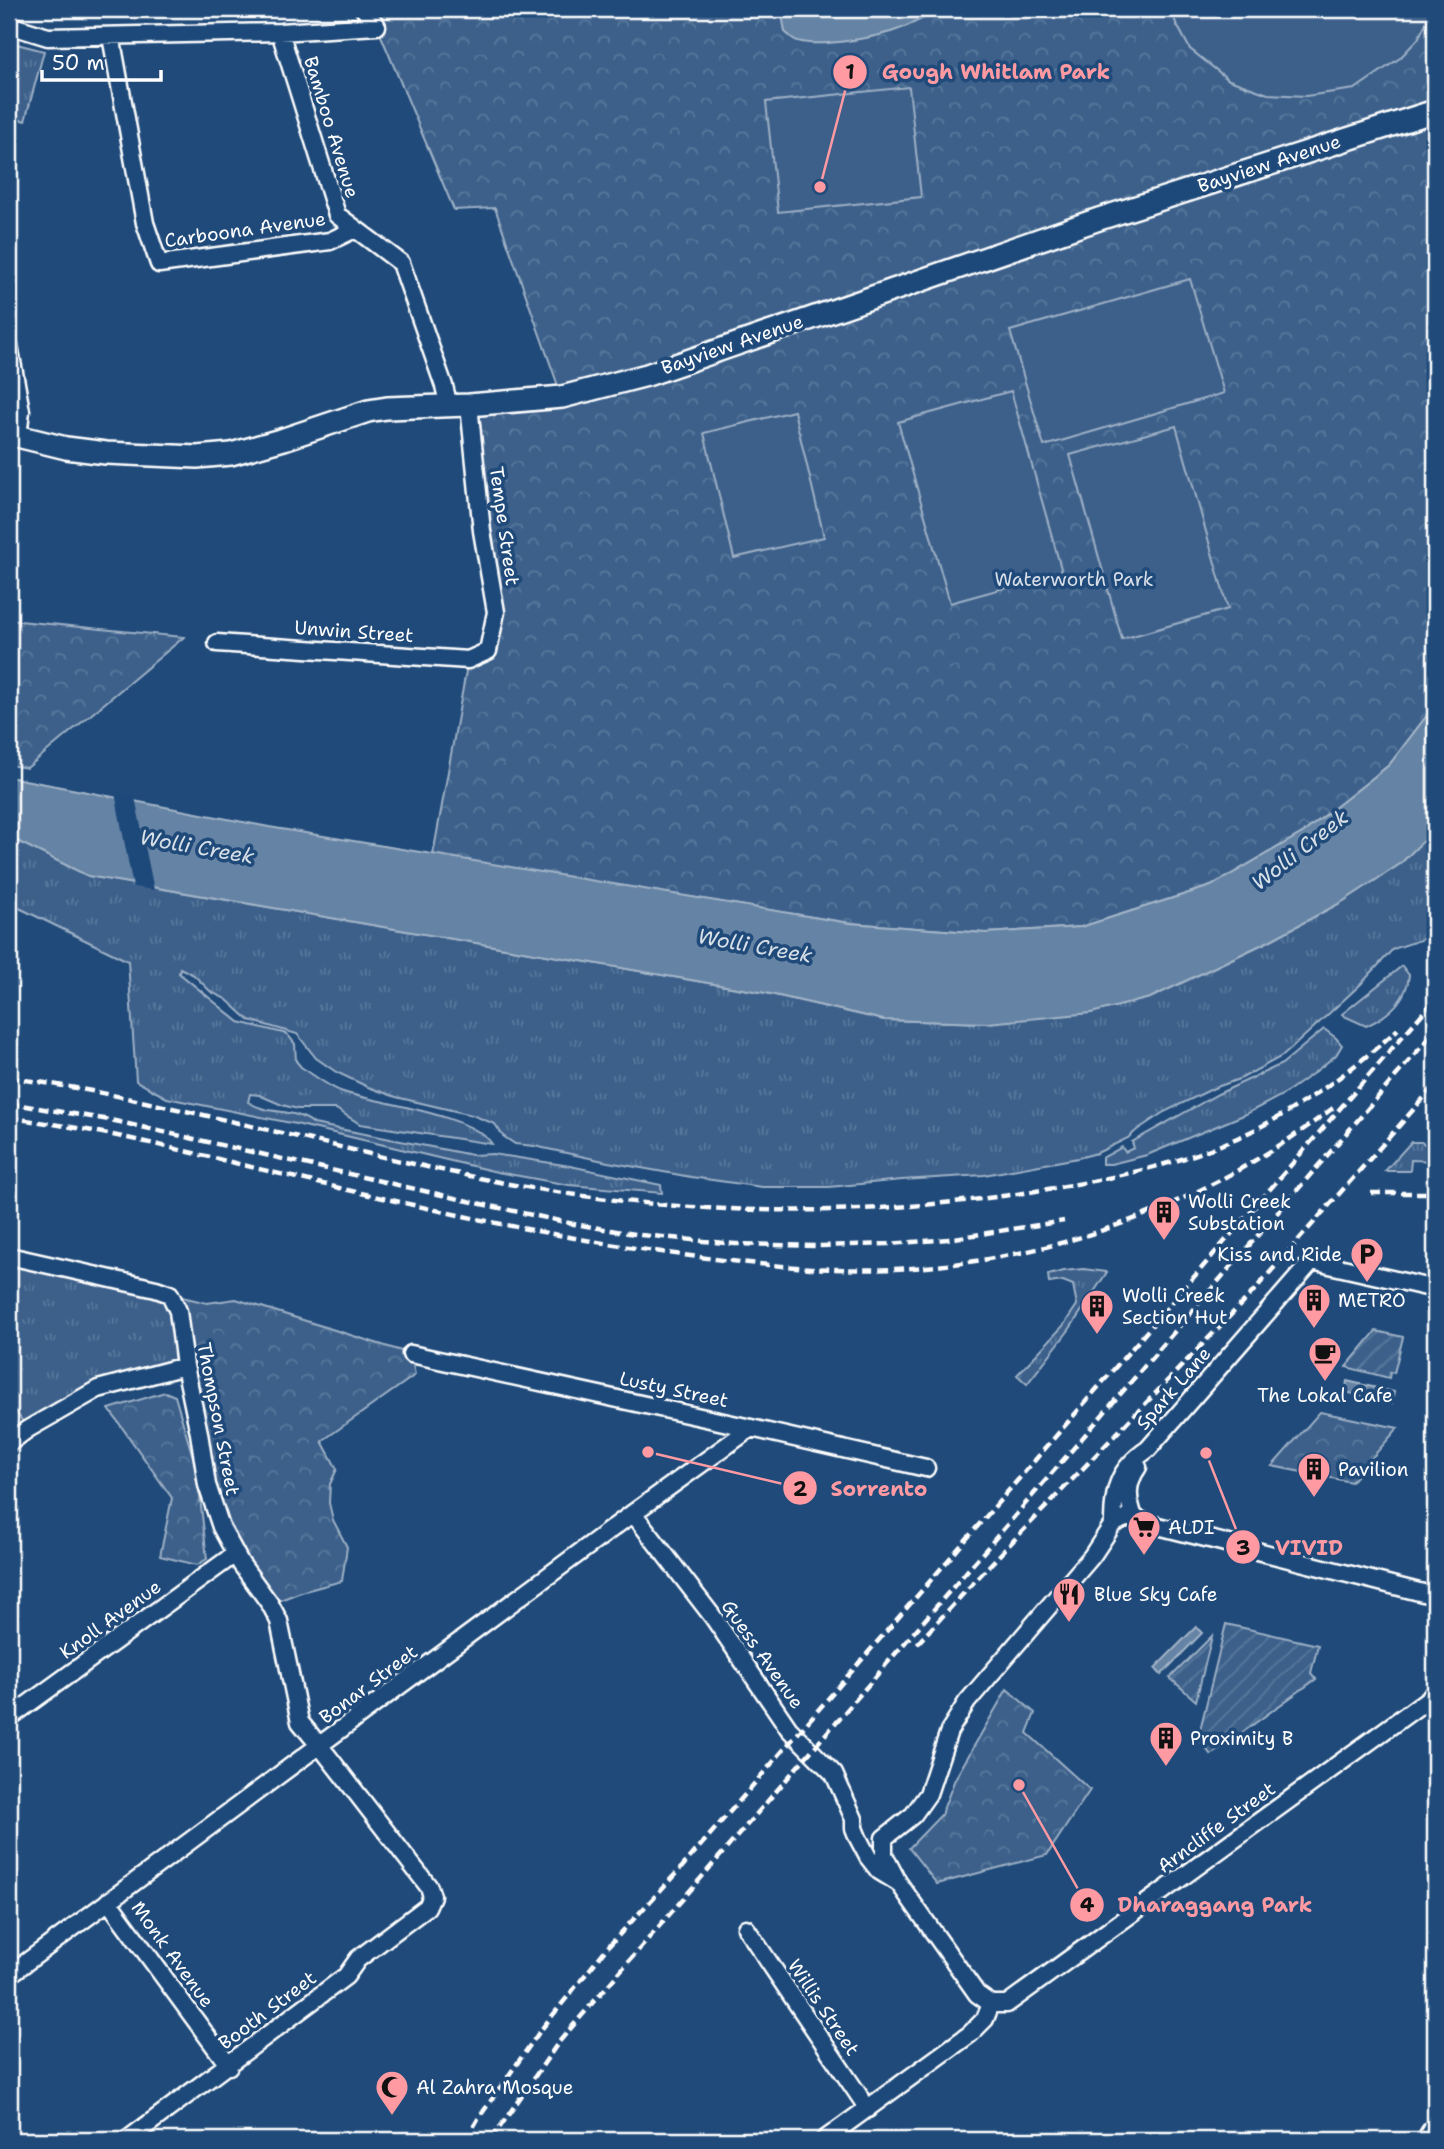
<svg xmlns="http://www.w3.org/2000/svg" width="1444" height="2149" viewBox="0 0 1444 2149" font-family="'Shantell Sans',sans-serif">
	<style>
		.grass { fill: url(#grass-tufts); stroke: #9eb0c5; stroke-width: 2 }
		.park { fill: url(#park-crowns); stroke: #9eb0c5; stroke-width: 2 }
		.garden { fill: url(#garden-furrows); stroke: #9eb0c5; stroke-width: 2 }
		.pitch { fill: #3c618b; stroke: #9eb0c5; stroke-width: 2 }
		.water { fill: #6583a4; stroke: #a3b5c8; stroke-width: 2 }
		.pier { fill: #1f4a7a }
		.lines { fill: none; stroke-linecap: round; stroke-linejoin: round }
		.street-casing { stroke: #fff; stroke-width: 21 }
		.secondary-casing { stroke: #fff; stroke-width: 26 }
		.highway-casing { stroke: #fff; stroke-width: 33 }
		.street { stroke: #1f4a7a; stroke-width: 16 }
		.secondary { stroke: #1f4a7a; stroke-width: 21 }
		.highway { stroke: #1f4a7a; stroke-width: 28 }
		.rail { stroke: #fff; stroke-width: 4.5; stroke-dasharray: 10 5; stroke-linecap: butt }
		.labels { text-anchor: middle; stroke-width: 7; stroke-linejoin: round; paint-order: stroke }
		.street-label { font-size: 19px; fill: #fff; stroke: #1f4a7a }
		.park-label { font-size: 19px; fill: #d8dfe8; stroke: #1f4a7a }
		.poi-label { font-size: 19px; fill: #fff; stroke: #1f4a7a; text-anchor: start }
		.water-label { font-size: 21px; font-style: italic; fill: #d8e0e8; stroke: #1f4a7a }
		.leader { fill: none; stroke: #ff9aa2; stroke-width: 2.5 }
		.callout-dot { fill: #ff9aa2; stroke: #1f4a7a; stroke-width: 2.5 }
		.mark-label { font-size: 21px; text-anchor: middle; font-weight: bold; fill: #111 }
		.callout-label { font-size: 21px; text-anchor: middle; font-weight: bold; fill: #ff9aa2; stroke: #1f4a7a; stroke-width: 7; stroke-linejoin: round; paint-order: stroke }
	</style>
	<defs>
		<pattern id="grass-tufts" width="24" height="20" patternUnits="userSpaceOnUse" patternTransform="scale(1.75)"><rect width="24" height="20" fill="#3c618b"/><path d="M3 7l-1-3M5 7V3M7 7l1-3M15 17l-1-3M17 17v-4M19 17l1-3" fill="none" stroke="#59799c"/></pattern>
		<pattern id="park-crowns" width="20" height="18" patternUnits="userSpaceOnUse" patternTransform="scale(1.75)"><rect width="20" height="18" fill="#3c618b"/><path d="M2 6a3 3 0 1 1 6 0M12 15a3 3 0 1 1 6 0" fill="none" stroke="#59799c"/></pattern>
		<pattern id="garden-furrows" width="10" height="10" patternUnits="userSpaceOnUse" patternTransform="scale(1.75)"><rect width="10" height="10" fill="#3c618b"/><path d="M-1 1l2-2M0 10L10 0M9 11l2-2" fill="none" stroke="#59799c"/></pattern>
	</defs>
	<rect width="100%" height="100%" fill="#1f4a7a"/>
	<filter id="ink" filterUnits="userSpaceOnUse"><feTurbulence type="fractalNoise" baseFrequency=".0143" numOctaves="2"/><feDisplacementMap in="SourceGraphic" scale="14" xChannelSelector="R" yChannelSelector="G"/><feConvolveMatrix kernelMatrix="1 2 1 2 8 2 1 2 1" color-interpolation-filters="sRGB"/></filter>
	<g filter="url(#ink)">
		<path class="grass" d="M9 42 44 51 25 121 9 116Z
			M1435 829V935L1393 949 1361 984 1284 1055 1242 1078 1214 1088 1164 1112 1137 1130 1128 1138 1097 1153 1078 1158 984 1175 902 1180 829 1187H762L691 1177 608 1162 534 1146 515 1144 503 1136 495 1124 472 1115 396 1097 368 1087 336 1072 316 1058 297 1034 249 1020 226 999 211 992 194 975 180 968 179 973 239 1022 287 1034 295 1044 296 1061 301 1067C314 1075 328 1087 343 1092 377 1103 474 1115 492 1144L360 1124 336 1109H298L282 1105 259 1095 250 1094 248 1102C270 1116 293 1107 314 1124L472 1155 493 1154 570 1166 661 1185 662 1193 569 1185 497 1172 296 1124 167 1098 136 1081 128 961 9 903V837L89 876 766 993 884 1020 988 1023 1150 998 1269 941 1342 902 1400 864Z
			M1402 966 1409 975C1407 1001 1388 1016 1366 1026L1344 1016 1342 1014Z
			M1324 1029 1336 1038 1342 1045 1336 1055 1315 1072 1284 1094 1246 1114 1147 1155 1111 1164H1102V1158L1122 1147 1125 1152 1134 1148 1132 1142 1218 1094 1282 1064Z
			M1411 1142H1421L1435 1150V1161L1411 1160 1410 1171H1385Z
			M9 1256 170 1294 185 1366 98 1389 28 1429 9 1402Z
			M1083 1269 1107 1272 1069 1330 1027 1384 1017 1375 1063 1326 1077 1305 1073 1285 1063 1281 1049 1283 1048 1275 1064 1271Z"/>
		<path class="park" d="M364 9H1435V705L1389 765 1304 832 1211 886 1081 927 985 933 849 923 433 855 468 660 488 651 496 612 459 406 562 397 495 208 454 210 377 26Z
			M9 620 183 637H184L27 768 9 765Z
			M170 1294 207 1303 236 1299 411 1354 415 1375 322 1441 337 1469 330 1484 329 1503 333 1520 347 1547 342 1581 301 1592 270 1604 221 1527Z
			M165 1392 175 1396 197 1471 207 1559 197 1565 160 1556 172 1498 109 1409Z
			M1320 1412 1398 1428 1351 1482 1272 1466Z
			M1007 1689 1035 1713 1027 1733 1090 1790 1047 1855 937 1884 909 1848 941 1815 955 1779Z"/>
		<path class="garden" d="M1376 1331 1403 1337 1394 1373 1390 1372 1389 1378 1346 1367Z
			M1226 1624 1318 1645 1311 1673 1316 1679 1211 1755 1198 1738Z
			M1212 1636 1196 1701 1170 1678Z"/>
		<path class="pitch" d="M1171 9H1433L1418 39 1400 58 1355 89 1306 96 1268 94 1229 80 1190 49 1176 23Z
			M909 87 921 197 778 212 766 102Z
			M1190 279 1224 393 1044 446 1010 331Z
			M1011 391 1062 572 950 603 898 422Z
			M794 411 824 537 734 558 704 433Z
			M1176 426 1228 609 1122 639 1070 455Z"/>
		<path class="water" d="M781 9H942C929 15 915 23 902 28 880 37 821 48 798 41 793 40 789 35 785 32Z
			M1435 705V829L1400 864 1342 902 1269 941 1150 998 1091 1013 988 1023 884 1020 766 993 88 876 9 837V777L269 827 849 923 985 933 1081 927 1211 886 1304 832 1389 765Z
			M1347 1381 1394 1392 1392 1403 1345 1392Z
			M1196 1627 1202 1633 1161 1675 1155 1668Z"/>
		<path class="pier" d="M115 793 135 797 154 890 133 887Z"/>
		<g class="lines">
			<defs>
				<path id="street" d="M364 9 377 26
					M9 25 48 37 280 32 377 26
					M280 32 337 215 401 263 444 386 449 406
					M111 36 145 223 159 264 330 241 355 229
					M9 345 21 411 18 436
					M217 643 468 660 488 651 496 612 482 531 469 405
					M9 1256 156 1289 170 1294 178 1311 185 1366 199 1433 207 1485 221 1527 241 1564 270 1604 279 1621 300 1722 327 1755 429 1887 432 1896 427 1907 358 1959 346 1976 127 2140
					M411 1354 751 1428 926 1468
					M9 1443 28 1429 98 1389 185 1366
					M633 1513 713 1617 789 1729 834 1774 854 1819V1828L858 1838 868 1857 879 1871 897 1882
					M1134 1517 1150 1524 1435 1596
					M1134 1517C1127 1498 1126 1484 1138 1467
					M1113 1524C1113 1490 1118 1469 1148 1449L1312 1261 1435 1289
					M9 1718 235 1554
					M884 1838V1855L898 1882 977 1994 991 2004H1007L1435 1694
					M884 1838 913 1815 928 1794 949 1731 967 1702 1092 1556 1113 1524 1123 1519 1134 1517
					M108 1901 229 2066
					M746 1928 868 2109
					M9 1975 633 1513 751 1428
					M824 2140 970 2034 985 2019 991 2004"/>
				<path id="secondary" d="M9 434 66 448 106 453 197 457 231 454 284 439 368 411 387 408 469 405 562 397 647 375 1099 219 1435 111"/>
				<path id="highway" d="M1432 2140 1435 2135"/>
			</defs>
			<use href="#street" class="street-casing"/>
			<use href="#secondary" class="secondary-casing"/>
			<use href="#highway" class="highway-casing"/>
			<use href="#street" class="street"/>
			<use href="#secondary" class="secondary"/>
			<use href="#highway" class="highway"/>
			<path class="rail" d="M9 1078C76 1086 142 1101 208 1116 305 1138 402 1163 499 1182 679 1217 867 1220 1048 1189 1108 1179 1167 1167 1223 1144 1289 1117 1346 1076 1398 1029
				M9 1103 115 1121 486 1205 574 1224 641 1235 735 1244 818 1246 889 1244 948 1239 1064 1221
				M9 1118C105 1129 199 1155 293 1177 427 1209 562 1240 699 1257 784 1268 869 1275 954 1264 1092 1247 1222 1192 1333 1108
				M1371 1193H1435
				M917 1644 987 1568 1251 1294 1435 1085
				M466 2140 478 2119 540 2031 606 1949 682 1867 1435 999
				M491 2140 558 2043 1435 1031"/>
		</g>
	</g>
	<defs>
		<symbol id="building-pin" viewBox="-11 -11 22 30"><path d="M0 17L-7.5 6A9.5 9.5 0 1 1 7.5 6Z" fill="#ff9aa2" stroke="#1f4a7a"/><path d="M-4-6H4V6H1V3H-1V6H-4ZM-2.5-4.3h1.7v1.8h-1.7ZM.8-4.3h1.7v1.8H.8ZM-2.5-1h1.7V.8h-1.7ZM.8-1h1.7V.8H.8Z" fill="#111"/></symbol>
		<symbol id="parking-pin" viewBox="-11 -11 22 30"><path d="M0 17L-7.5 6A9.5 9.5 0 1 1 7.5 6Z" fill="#ff9aa2" stroke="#1f4a7a"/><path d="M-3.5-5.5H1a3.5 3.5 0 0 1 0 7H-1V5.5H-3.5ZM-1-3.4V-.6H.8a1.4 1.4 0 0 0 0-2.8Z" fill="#111"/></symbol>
		<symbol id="cafe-pin" viewBox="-11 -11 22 30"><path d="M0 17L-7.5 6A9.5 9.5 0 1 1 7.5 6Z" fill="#ff9aa2" stroke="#1f4a7a"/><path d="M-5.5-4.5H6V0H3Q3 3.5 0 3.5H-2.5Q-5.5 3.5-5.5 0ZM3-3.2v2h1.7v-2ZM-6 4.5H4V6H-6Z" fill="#111"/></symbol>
		<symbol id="supermarket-pin" viewBox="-11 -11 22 30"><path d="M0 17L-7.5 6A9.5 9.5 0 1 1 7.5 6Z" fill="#ff9aa2" stroke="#1f4a7a"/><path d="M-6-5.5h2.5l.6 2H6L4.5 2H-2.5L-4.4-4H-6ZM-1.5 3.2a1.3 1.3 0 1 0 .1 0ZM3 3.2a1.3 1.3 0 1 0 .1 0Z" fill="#111"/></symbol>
		<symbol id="restaurant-pin" viewBox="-11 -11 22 30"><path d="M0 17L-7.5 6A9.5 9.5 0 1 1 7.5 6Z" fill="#ff9aa2" stroke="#1f4a7a"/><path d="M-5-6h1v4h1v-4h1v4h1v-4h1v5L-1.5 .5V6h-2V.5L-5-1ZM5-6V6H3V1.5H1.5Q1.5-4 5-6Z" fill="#111"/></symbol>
		<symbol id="mosque-pin" viewBox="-11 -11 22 30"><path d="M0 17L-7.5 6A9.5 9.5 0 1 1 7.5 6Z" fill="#ff9aa2" stroke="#1f4a7a"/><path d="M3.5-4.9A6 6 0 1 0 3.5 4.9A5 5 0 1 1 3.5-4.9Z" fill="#111"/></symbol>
	</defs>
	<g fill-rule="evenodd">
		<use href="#building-pin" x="1145" y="1193" width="38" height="52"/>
		<use href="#parking-pin" x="1348" y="1235" width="38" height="52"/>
		<use href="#building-pin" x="1295" y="1281" width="38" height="52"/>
		<use href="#building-pin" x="1078" y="1287" width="38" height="52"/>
		<use href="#cafe-pin" x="1306" y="1334" width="38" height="52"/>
		<use href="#building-pin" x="1295" y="1450" width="38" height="52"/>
		<use href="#supermarket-pin" x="1125" y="1508" width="38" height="52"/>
		<use href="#restaurant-pin" x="1050" y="1575" width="38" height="52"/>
		<use href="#building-pin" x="1147" y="1719" width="38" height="52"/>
		<use href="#mosque-pin" x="373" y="2068" width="38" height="52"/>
	</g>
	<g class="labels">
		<g class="street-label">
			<text transform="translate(332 127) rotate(73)" y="7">Bamboo Avenue</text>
			<text transform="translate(1269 163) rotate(-18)" y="7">Bayview Avenue</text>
			<text transform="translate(245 229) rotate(-8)" y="7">Carboona Avenue</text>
			<text transform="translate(732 344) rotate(-19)" y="7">Bayview Avenue</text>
			<text transform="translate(505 526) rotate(82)" y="7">Tempe Street</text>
			<text transform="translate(354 631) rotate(4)" y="7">Unwin Street</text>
			<text transform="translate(1173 1388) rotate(-49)" y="7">Spark Lane</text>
			<text transform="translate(674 1389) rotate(12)" y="7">Lusty Street</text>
			<text transform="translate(219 1419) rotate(79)" y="7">Thompson Street</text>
			<text transform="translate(110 1619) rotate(-36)" y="7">Knoll Avenue</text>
			<text transform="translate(763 1654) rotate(55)" y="7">Guess Avenue</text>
			<text transform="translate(368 1684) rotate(-37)" y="7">Bonar Street</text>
			<text transform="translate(1216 1827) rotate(-36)" y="7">Arncliffe Street</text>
			<text transform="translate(173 1954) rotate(54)" y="7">Monk Avenue</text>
			<text transform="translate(824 2007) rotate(56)" y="7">Willis Street</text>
			<text transform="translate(267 2010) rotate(-37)" y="7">Booth Street</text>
		</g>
		<g class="park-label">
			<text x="1074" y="586">Waterworth Park</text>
		</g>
		<g class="poi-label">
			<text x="1188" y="1208">Wolli Creek<tspan x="1188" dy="22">Substation</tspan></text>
			<text x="1342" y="1261" text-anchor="end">Kiss and Ride</text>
			<text x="1122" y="1302">Wolli Creek<tspan x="1122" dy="22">Section Hut</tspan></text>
			<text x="1338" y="1307">METRO</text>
			<text x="1325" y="1402" text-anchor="middle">The Lokal Cafe</text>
			<text x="1338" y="1476">Pavilion</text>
			<text x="1168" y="1534">ALDI</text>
			<text x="1094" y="1601">Blue Sky Cafe</text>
			<text x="1190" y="1745">Proximity B</text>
			<text x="416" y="2094">Al Zahra Mosque</text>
		</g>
		<g class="water-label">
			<text transform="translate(197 847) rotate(10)" y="7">Wolli Creek</text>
			<text transform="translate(1300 850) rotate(-38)" y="7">Wolli Creek</text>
			<text transform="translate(755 946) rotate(10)" y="7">Wolli Creek</text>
		</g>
	</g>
	<path class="leader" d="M820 187L850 72M648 1452L800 1488M1206 1453L1243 1547M1019 1785L1087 1905"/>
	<g class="callout-dot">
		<circle cx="820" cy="187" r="7"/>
		<circle cx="648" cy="1452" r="7"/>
		<circle cx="1206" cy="1453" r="7"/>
		<circle cx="1019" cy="1785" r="7"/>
		<circle cx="850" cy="72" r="18"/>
		<circle cx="800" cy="1488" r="18"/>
		<circle cx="1243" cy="1547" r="18"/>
		<circle cx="1087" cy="1905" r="18"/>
	</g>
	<g class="mark-label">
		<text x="850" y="79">1</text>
		<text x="800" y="1496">2</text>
		<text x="1243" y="1555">3</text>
		<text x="1087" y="1912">4</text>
	</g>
	<g class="callout-label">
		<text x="996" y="79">Gough Whitlam Park</text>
		<text x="879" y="1496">Sorrento</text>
		<text x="1309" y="1555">VIVID</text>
		<text x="1215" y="1912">Dharaggang Park</text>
	</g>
	<rect width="1444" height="2149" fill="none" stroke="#1f4a7a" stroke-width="35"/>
	<rect x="18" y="18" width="1409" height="2114" fill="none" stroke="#fff" stroke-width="2.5" filter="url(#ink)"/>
	<path d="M42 70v10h119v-10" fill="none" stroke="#ffffff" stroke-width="3.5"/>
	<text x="52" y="70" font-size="21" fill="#ffffff" stroke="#1f4a7a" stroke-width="5" paint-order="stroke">50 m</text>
</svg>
